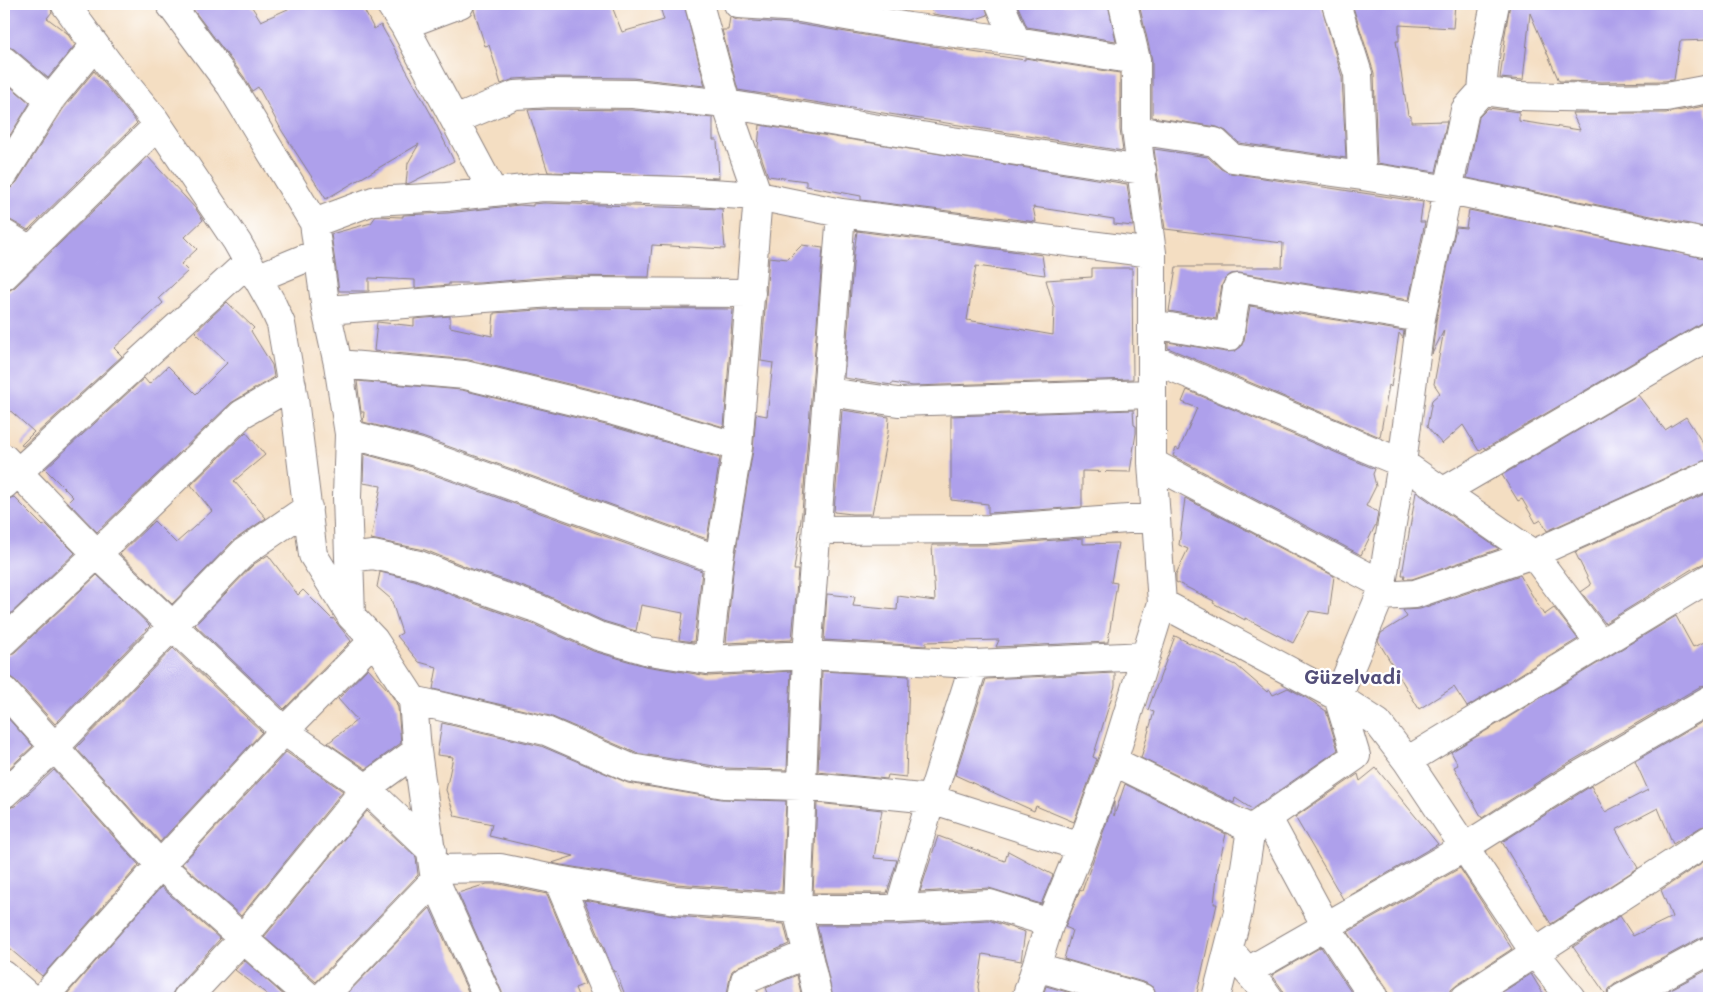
<svg xmlns="http://www.w3.org/2000/svg" width="1713" height="1002" viewBox="0 0 1713 1002" font-family="Mali,sans-serif">
	<style>
		.building { fill: #aea0eb }
		.lines { fill: none; stroke-linecap: round; stroke-linejoin: round }
		.minor-casing { stroke: #8b807e; stroke-width: 30 }
		.minor { stroke: #fff; stroke-width: 28 }
		.labels { text-anchor: middle; stroke-width: 4.5; stroke-linejoin: round; paint-order: stroke }
		.district-label { font-size: 20px; font-weight: bold; fill: #534e79; stroke: #fff }
	</style>
	<rect width="100%" height="100%" fill="#fff"/>
	<filter id="ink" filterUnits="userSpaceOnUse"><feTurbulence type="fractalNoise" baseFrequency=".02" numOctaves="2"/><feDisplacementMap in="SourceGraphic" scale="10" xChannelSelector="R" yChannelSelector="G"/><feConvolveMatrix kernelMatrix="1 2 1 2 8 2 1 2 1" color-interpolation-filters="sRGB"/></filter>
	<filter id="wash" filterUnits="userSpaceOnUse"><feTurbulence type="fractalNoise" baseFrequency=".0096" numOctaves="4" result="noise"/><feDisplacementMap in="SourceGraphic" scale="20" xChannelSelector="R" yChannelSelector="G"/><feGaussianBlur stdDeviation="1.12" result="paint"/><feColorMatrix in="noise" values="0 0 0 0 0 0 0 0 0 0 0 0 0 0 0 0 0 1.4 0 .05"/><feComposite in="paint" operator="in"/></filter>
	<g filter="url(#wash)">
		<rect width="100%" height="100%" fill="#f4dec2"/>
		<g id="blocks">
			<path class="building" d="M4 4H50L52 12 47 18 67 33 75 45 48 78 14 49 4 46Z
				M189 4H250L261 21 299 4H361L374 29 381 25 431 114 454 161 410 183 406 184 408 163 419 144 326 199 282 131 258 87 252 91 244 77Z
				M475 4H611L622 32 664 20 659 4H684L705 86 633 78 551 77 514 79 501 84 489 45 485 46 474 10Z
				M867 4H891L890 8Z
				M930 4H985L988 15 973 20 933 14Z
				M1017 4H1108L1116 41 1027 27Z
				M1139 4H1321L1342 77 1346 158 1239 143 1226 131 1217 127 1152 117V60Z
				M1352 4H1455L1453 28 1399 25V41H1396L1408 115 1411 116V122L1447 121 1436 172 1377 163 1374 73Z
				M1510 4H1709V40L1680 41 1674 80 1664 81 1602 82 1559 81 1530 13 1523 80 1500 78 1505 40H1504Z
				M730 17 737 20 798 24 906 42 1025 60V58L1120 73V130L1123 151 738 90 722 30H728Z
				M94 71 137 123 28 230 12 221 4 218V190L11 188 17 182 63 109Z
				M4 81 30 103 4 145Z
				M1705 106 1707 117 1709 116V228L1467 178 1479 117 1488 108 1519 112V121L1580 130 1572 113H1666Z
				M551 109 632 110 713 118V140H717L719 178 548 172 528 110Z
				M760 125 1127 184 1133 226 1114 224V219L1033 207 1036 222 861 200V196L806 186V181L768 176 758 147Z
				M1154 149 1208 157 1221 169 1230 173 1423 202 1420 222H1425L1409 300 1239 273 1231 274 1225 279 1222 285 1216 319 1169 311 1176 267H1282L1283 243 1165 229Z
				M148 157 196 209 203 220 185 237 197 249 181 264 188 271 159 298 163 303 114 348 122 356 23 446 21 445 34 432 4 405V291H8L15 287Z
				M544 203 722 209 725 249 652 245 649 277 565 276 479 283H449V285L415 288V280L369 278V291H339L331 234 371 223 376 216 403 217V215L448 213 519 205 533 206V204Z
				M1469 210 1709 259V320L1701 323 1485 449 1484 447 1479 451 1463 425 1442 444 1427 427 1432 400 1440 393 1434 384 1444 330 1432 354 1436 321 1456 227 1466 228Z
				M857 231 1042 255 1045 275 976 266 967 320 1053 335 1054 308 1046 280 1092 277V268H1132L1133 379 913 386 892 383V385L844 378 854 252Z
				M802 245 823 248 802 512 794 570H798L792 640 726 643 734 562 753 450 756 414 767 416 773 363 761 361 769 257 788 259Z
				M227 302 254 328 251 331 272 365 274 377 231 403 97 532 68 502 73 497 45 469 144 378 149 384 168 366 196 394 227 363 195 332Z
				M1250 306 1404 331 1403 338 1399 333 1391 387 1389 385 1380 437 1168 348V342L1226 352 1235 351 1241 347 1244 340Z
				M567 308 733 309 724 427 618 396 469 360 374 351 377 322 414 326V319L450 316V327L492 336 494 313Z
				M357 381 462 390 610 426 720 458 707 539 422 437 363 422 364 412H361Z
				M1187 390 1375 469 1373 474 1376 486 1366 506 1378 512 1376 524 1361 555 1173 456 1176 448 1179 450 1197 408 1182 402Z
				M1638 395 1665 430 1686 417 1709 453V460L1703 461 1547 531 1541 520 1536 523 1522 499 1518 501 1502 475Z
				M842 410 889 417 888 432 872 514H852L834 512Z
				M1133 410 1134 425 1136 426V433L1130 472 1082 471V507L988 513V504L951 500V416Z
				M246 432 265 455 234 481 266 518 233 541 172 604 120 554 154 521 176 543 212 511 191 485Z
				M364 454 412 467 702 571 694 642 679 640 683 613 641 605 636 631 603 621 544 594 472 569 425 550 371 539 381 486 363 483Z
				M1416 492 1499 549 1412 579H1404L1405 575H1402Z
				M1709 492V561L1692 569 1605 623 1581 592 1591 585 1575 552Z
				M14 497 43 526 46 524 75 553 4 620V500Z
				M1185 498 1334 576 1329 614 1310 611 1293 643 1245 618V620L1213 603 1214 601 1176 582V574L1188 549 1179 545Z
				M1083 538V544L1118 543 1111 582 1117 583 1108 642 996 647 999 640 926 642V646L824 640 827 594 855 597 853 606 897 610 898 596 935 601 932 545H989Z
				M268 555 298 595 303 590 332 619 333 618 351 641 284 709 195 625 254 564Z
				M380 572 414 580 462 599 533 624 593 651 645 666 709 676 791 671 787 770 726 768 636 753 550 716 433 689 437 667 419 662 397 636 402 633 391 599 377 587Z
				M97 575 150 626 55 724 16 681 9 676H4V656H8L15 652Z
				M1520 575 1544 615 1554 608 1578 639 1467 707 1454 687 1419 709 1378 641 1381 633 1407 617 1403 610 1420 609Z
				M1676 616 1693 647 1709 640V684L1701 686 1563 766 1482 818 1454 767 1458 765 1451 752Z
				M1175 636 1236 665 1267 692 1270 690 1273 695 1288 688 1310 700 1326 711 1338 750 1252 809 1235 798 1234 803 1141 758 1154 712 1148 710Z
				M173 648 262 732 160 842 76 748Z
				M368 668 388 690 396 702 398 708 401 743 366 769 328 743 357 720 338 699Z
				M822 671 909 676 906 777 888 775 887 779 818 772Z
				M1115 673V686L1093 757 1097 759 1074 822 1036 806 1034 811 955 775 986 679Z
				M4 714 33 746 4 773Z
				M1709 718V825L1701 827 1673 844 1658 808 1616 830 1638 868 1551 924 1502 842 1591 786 1605 812 1648 790 1635 761Z
				M442 723 541 746 628 783 721 799 786 801 782 892 677 884 561 865 552 863 574 856 489 836 492 824 455 816 446 790 453 757 437 755Z
				M286 752 343 791 241 916 182 864Z
				M1376 768 1438 844 1343 899 1295 817 1358 774 1360 781Z
				M54 770 139 865 42 976 4 944V809L15 806Z
				M1125 784 1226 834 1218 868 1214 904H1217L1196 998H1157L1154 988 1146 983 1064 959 1072 930 1065 927 1080 890 1082 891 1114 802V816Z
				M817 803 882 810 874 858 897 860 887 893H813Z
				M367 811 416 857 418 875 316 982 264 937Z
				M938 836 1005 861 1008 851 1053 875 1041 904 989 888 920 892Z
				M1709 858V935L1702 937 1615 984 1609 989 1607 996 1573 947 1620 916 1633 936 1672 917 1661 890Z
				M1460 868 1512 949 1457 985 1451 990 1449 998H1389L1387 989 1348 932Z
				M487 884H499L547 894 585 984 575 988 579 998H503L502 992 458 893Z
				M161 887 220 939 176 987 172 994V998H72L67 994Z
				M584 900 674 916 784 924 789 944 739 966 732 971 730 977 727 994 717 998H626L616 971 614 972Z
				M430 908 471 998H343Z
				M988 920 1025 932 1021 961 983 954 978 987 980 998H833L817 925H899Z
				M1321 947 1355 998H1284L1282 989 1272 975Z
				M244 960 287 998H272L235 970Z
				M1709 969V998H1654Z
				M1531 974 1546 998H1493Z
				M797 975 802 998H770L766 988Z
				M1046 986 1088 998H1042Z"/>
		</g>
	</g>
	<g filter="url(#ink)">
		<use href="#blocks" fill-opacity="0" stroke="#8b807e" stroke-width="1"/>
		<g class="lines">
			<defs>
				<path id="minor" d="M65 4 108 63 155 120 237 242 271 302 281 324 294 399 313 555 350 614
					M170 4 231 86 314 223 326 310 338 364 349 434 347 497 351 616 374 640 413 700 417 751 435 880 488 998
					M390 4 404 25 493 192
					M699 4 726 104 758 196 738 447 719 560 708 660
					M738 4 800 8 909 27 1016 41 1136 60
					M1000 4 1016 41
					M1336 4 1358 74 1362 176
					M404 25 460 4
					M4 61 50 100
					M1482 91 1519 96 1602 98 1666 97 1709 89
					M455 120 515 95 551 93 633 94 726 104 952 141 1142 170
					M1136 130 1215 142 1232 158 1362 176 1450 190 1709 244
					M4 174 50 100 95 45
					M314 223 373 201 446 197 543 187 680 191 758 196 841 213 1152 253
					M4 234 30 250
					M4 276 158 125
					M257 278 318 253
					M326 310 566 292 751 293
					M1152 324 1229 337 1237 288 1421 318
					M1153 359 1402 463 1533 554 1600 643
					M338 364 465 375 614 411 738 447
					M828 392 898 402 1152 394
					M349 434 417 452 719 560
					M4 458 97 554 284 731 366 788 432 851
					M1152 463 1382 584
					M4 485 248 262
					M1444 491 1709 336
					M817 530 988 529 1156 517
					M349 558 373 555 419 565 467 584 539 609 598 636 649 651 708 660 807 655 974 664 1146 656
					M1380 596 1415 594 1533 554 1709 475
					M1162 603 1338 697 1378 723 1407 761 1535 953 1571 998
					M4 641 97 554 242 414 292 385
					M4 691 160 865 310 998
					M413 700 546 731 631 768 724 784 801 786 931 799 1081 847
					M1113 761 1251 829
					M1407 761 1709 578
					M4 794 54 748 244 552 308 508
					M1267 817 1326 926 1374 998
					M435 869 500 868 558 880 675 900 797 909H899L990 904 1050 923
					M558 880 608 998
					M899 909 931 799 974 664
					M1236 958 1261 987 1269 998
					M1037 967 1142 998
					M1248 971 1465 847 1571 780 1709 700
					M4 975 30 998
					M43 998 160 865 284 731 374 640
					M187 998 243 938 366 788 417 751
					M322 998 435 880
					M742 998 745 980 807 954
					M818 998 797 909 807 655 841 213
					M1026 998 1050 923 1081 847 1113 761 1162 603 1152 463V253L1136 130V60L1123 4
					M1216 998 1238 912 1251 829 1356 756 1338 697 1380 596 1402 463 1421 318 1465 110 1482 91 1486 48 1495 4
					M1465 998 1709 840
					M1622 998 1709 951"/>
			</defs>
			<use href="#minor" class="minor-casing"/>
			<use href="#minor" class="minor"/>
		</g>
	</g>
	<g class="labels">
		<g class="district-label">
			<text x="1353" y="684">Güzelvadi</text>
		</g>
	</g>
	<rect width="1713" height="1002" fill="none" stroke="#fff" stroke-width="20"/>
</svg>
